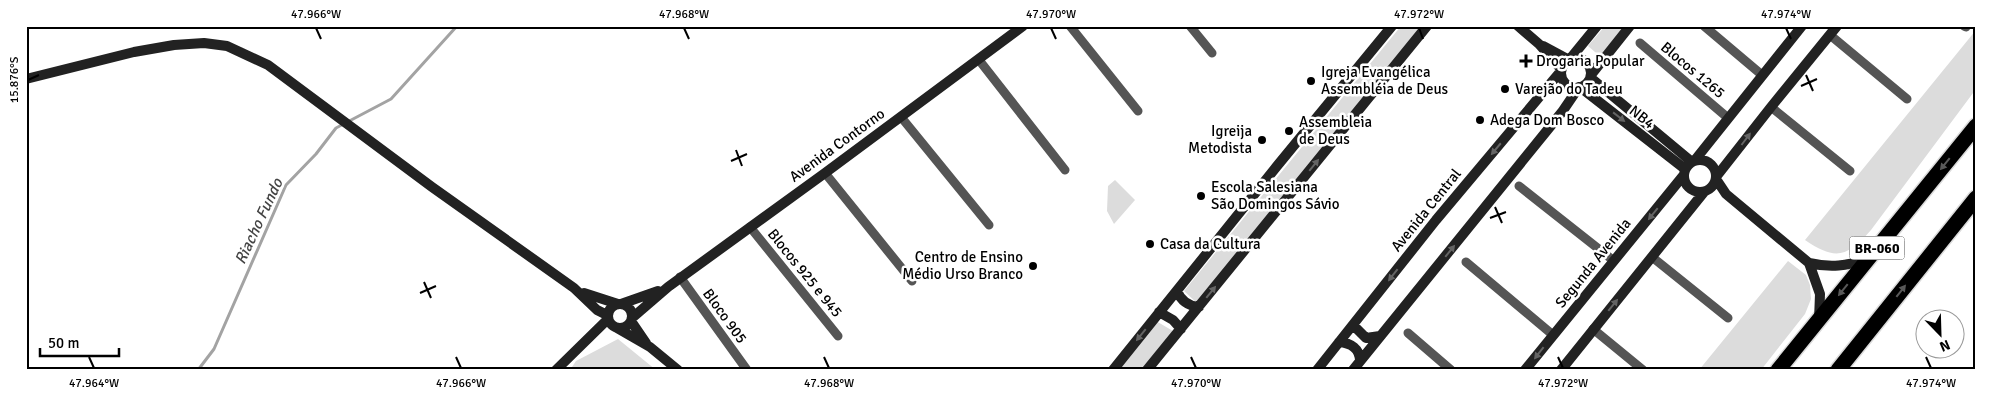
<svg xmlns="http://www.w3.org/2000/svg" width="2002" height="396" viewBox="0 0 2002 396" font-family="Signika,sans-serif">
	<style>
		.green { fill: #dcdcdc }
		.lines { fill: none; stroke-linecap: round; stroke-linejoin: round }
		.stream { stroke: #a3a3a3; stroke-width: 3 }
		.highway-casing { stroke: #dbdbdb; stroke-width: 18 }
		.street { stroke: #555; stroke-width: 9 }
		.secondary { stroke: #222; stroke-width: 10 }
		.highway { stroke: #000; stroke-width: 15 }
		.oneway { fill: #646464 }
		.oneway2 { fill: #595959 }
		.ticks { fill: none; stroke: #000; stroke-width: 2 }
		.poi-dot { fill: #000; stroke: #fff; stroke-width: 2 }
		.labels { text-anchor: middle; stroke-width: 5; stroke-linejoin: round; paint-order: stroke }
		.shield { fill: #fff; stroke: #4c4c4c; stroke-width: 1 }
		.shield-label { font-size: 14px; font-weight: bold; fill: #000 }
		.poi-label { font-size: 15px; fill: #000; stroke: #fff; text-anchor: start }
		.street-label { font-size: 15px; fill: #000; stroke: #fff }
		.water-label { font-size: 16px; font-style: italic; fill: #444; stroke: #fff }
		.neatline { fill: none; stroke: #000; stroke-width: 2 }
		.ticks-label { font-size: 12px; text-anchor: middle; fill: #000 }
	</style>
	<rect width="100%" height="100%" fill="#fff"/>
	<path class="green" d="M1401 26H1424L1198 304 1184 291Z
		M1605 26H1628L1602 58 1588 46Z
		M1976 30V89L1871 230C1847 257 1836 261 1805 240Z
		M1115 180 1135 200 1114 224 1107 211 1108 186Z
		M1788 261 1806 275 1810 285 1811 299 1805 314 1761 370H1699Z
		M1156 321 1173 331 1142 370H1118Z
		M618 339 656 370H570L576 361Z"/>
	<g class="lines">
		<path class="stream" d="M198 370 214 349 286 185 316 154 336 128 391 99 457 26"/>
		<defs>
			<path id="highway" d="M1778 370 1976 126
				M1838 370 1976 198"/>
		</defs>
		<use href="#highway" class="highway-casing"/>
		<path class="street" d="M1070 26 1138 111
			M1190 26 1212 53
			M1704 26 1762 75
			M1964 26 1966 27
			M1830 35 1907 99
			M1640 43 1728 118
			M979 60 1065 170
			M1771 107 1850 171
			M901 117 989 225
			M825 173 912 281
			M1519 186 1614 261
			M750 227 838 336
			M1652 257 1728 318
			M1466 262 1553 335
			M680 277 747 370
			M1593 329 1643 370
			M1408 333 1451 370"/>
		<path class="secondary" d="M1518 26 1539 44 1561 69
			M1543 46 1569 60
			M1561 73a15 15 0 1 1 30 0a15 15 0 1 1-30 0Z
			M1570 59 1597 26
			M1591 75 1630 26
			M1591 78 1692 162
			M26 79 134 52 174 45 204 43 227 46 268 65 432 187 574 288 597 310 607 315
			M1580 87 1685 169
			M1684 176a16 16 0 1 1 32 0a16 16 0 1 1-32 0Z
			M1695 160 1802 26
			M1716 177 1771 107 1837 26
			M1716 179 1726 194 1809 263C1831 268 1846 266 1868 259
			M1809 263 1820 294 1819 320
			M1177 291C1181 301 1188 306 1199 307
			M584 293 618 304
			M608 316a12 12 0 1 1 24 0a12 12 0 1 1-24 0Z
			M621 304 658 291
			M1159 312 1173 320 1181 329
			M632 318 668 287 825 173 1023 26
			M631 321 646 343
			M1353 325 1366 338 1380 336
			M617 328 650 347 678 370
			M1339 342C1351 343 1360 349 1360 361
			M556 370 608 319
			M1113 370 1277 166 1392 26
			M1147 370 1427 26
			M1317 370 1436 220 1561 71
			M1353 370 1562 112 1579 87
			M1525 370 1683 176
			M1561 370 1704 192"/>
		<use href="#highway" class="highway"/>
	</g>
	<defs><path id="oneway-solid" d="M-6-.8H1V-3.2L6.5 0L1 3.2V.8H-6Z" transform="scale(1.25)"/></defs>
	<g class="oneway">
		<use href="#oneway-solid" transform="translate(1619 117) rotate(38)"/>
		<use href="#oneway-solid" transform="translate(1746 139) rotate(-53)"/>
		<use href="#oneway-solid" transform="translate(1496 149) rotate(130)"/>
		<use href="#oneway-solid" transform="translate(1314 165) rotate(-51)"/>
		<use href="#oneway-solid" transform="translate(1653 214) rotate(129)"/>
		<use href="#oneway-solid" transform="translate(1450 251) rotate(-51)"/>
		<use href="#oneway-solid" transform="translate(1393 275) rotate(128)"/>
		<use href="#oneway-solid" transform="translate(1211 292) rotate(-51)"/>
		<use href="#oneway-solid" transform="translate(1613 305) rotate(-51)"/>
		<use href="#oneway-solid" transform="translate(1141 335) rotate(129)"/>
		<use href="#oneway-solid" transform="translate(1539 353) rotate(128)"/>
	</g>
	<g class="oneway2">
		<use href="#oneway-solid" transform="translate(1945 164) rotate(129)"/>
		<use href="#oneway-solid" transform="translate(1843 290) rotate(129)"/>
		<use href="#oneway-solid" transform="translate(1901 291) rotate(-52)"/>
	</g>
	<path class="ticks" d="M316 28 321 39M684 28 689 39M1051 28 1056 39M1419 28 1423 39M1786 28 1791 39M1806 75 1813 91M28 80 39 75M1801 86 1817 79M736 150 742 166M731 161 747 154M1495 207 1502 223M1490 218 1506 212M424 282 431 298M420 293 436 286M89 357 94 368M456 357 461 368M824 357 829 368M1191 357 1196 368M1558 357 1563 368M1926 357 1931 368"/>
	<g class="poi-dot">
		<path d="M1523.5 53.5h5v5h5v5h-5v5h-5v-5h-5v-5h5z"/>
		<circle cx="1311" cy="81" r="5"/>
		<circle cx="1505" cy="89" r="5"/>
		<circle cx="1480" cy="120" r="5"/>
		<circle cx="1289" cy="131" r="5"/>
		<circle cx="1262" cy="140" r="5"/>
		<circle cx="1201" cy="196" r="5"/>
		<circle cx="1150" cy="244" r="5"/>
		<circle cx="1033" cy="266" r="5"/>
	</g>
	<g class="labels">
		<rect class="shield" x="1849.5" y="236.5" width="55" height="23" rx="4"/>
		<g class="shield-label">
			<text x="1877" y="253">BR-060</text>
		</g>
		<g class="poi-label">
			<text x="1536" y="66">Drogaria Popular</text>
			<text x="1321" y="77">Igreja Evangélica<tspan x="1321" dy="17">Assembléia de Deus</tspan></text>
			<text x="1515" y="94">Varejão do Tadeu</text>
			<text x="1490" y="125">Adega Dom Bosco</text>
			<text x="1299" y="127">Assembleia<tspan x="1299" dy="17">de Deus</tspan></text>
			<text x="1252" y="136" text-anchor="end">Igreija<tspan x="1252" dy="17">Metodista</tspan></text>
			<text x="1211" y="192">Escola Salesiana<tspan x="1211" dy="17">São Domingos Sávio</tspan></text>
			<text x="1160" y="249">Casa da Cultura</text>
			<text x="1023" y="262" text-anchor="end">Centro de Ensino<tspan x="1023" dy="17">Médio Urso Branco</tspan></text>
		</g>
		<g class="street-label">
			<text transform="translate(1693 70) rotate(40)" y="5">Blocos 1265</text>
			<text transform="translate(1642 117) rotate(38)" y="5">NB4</text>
			<text transform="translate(837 145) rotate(-36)" y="5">Avenida Contorno</text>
			<text transform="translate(1426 210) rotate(-51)" y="5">Avenida Central</text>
			<text transform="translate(1593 263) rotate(-51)" y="5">Segunda Avenida</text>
			<text transform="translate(805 273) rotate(51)" y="5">Blocos 925 e 945</text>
			<text transform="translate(725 316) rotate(54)" y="5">Bloco 905</text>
		</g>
		<g class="water-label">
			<text transform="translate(258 221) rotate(-65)" y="6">Riacho Fundo</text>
		</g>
	</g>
	<rect width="2002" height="396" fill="none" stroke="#ffffff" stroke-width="55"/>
	<g transform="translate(1940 334) rotate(157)"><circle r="24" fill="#ffffff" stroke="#999999"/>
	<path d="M0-4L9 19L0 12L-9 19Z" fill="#000000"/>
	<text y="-8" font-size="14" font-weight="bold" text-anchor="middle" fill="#000000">N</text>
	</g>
	<path d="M40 348v8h79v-8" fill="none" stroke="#000000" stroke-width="2.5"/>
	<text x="48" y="348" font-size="15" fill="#000000" stroke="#ffffff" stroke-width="4" paint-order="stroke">50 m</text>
	<rect x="28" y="28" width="1946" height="340" class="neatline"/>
	<g class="ticks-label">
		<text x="316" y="18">47.966°W</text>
		<text x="684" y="18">47.968°W</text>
		<text x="1051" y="18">47.970°W</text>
		<text x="1419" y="18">47.972°W</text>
		<text x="1786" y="18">47.974°W</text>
		<text transform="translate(14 80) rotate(-90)" y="4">15.876°S</text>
		<text x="94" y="387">47.964°W</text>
		<text x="461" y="387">47.966°W</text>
		<text x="829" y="387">47.968°W</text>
		<text x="1196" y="387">47.970°W</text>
		<text x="1563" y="387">47.972°W</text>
		<text x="1931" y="387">47.974°W</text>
	</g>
</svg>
